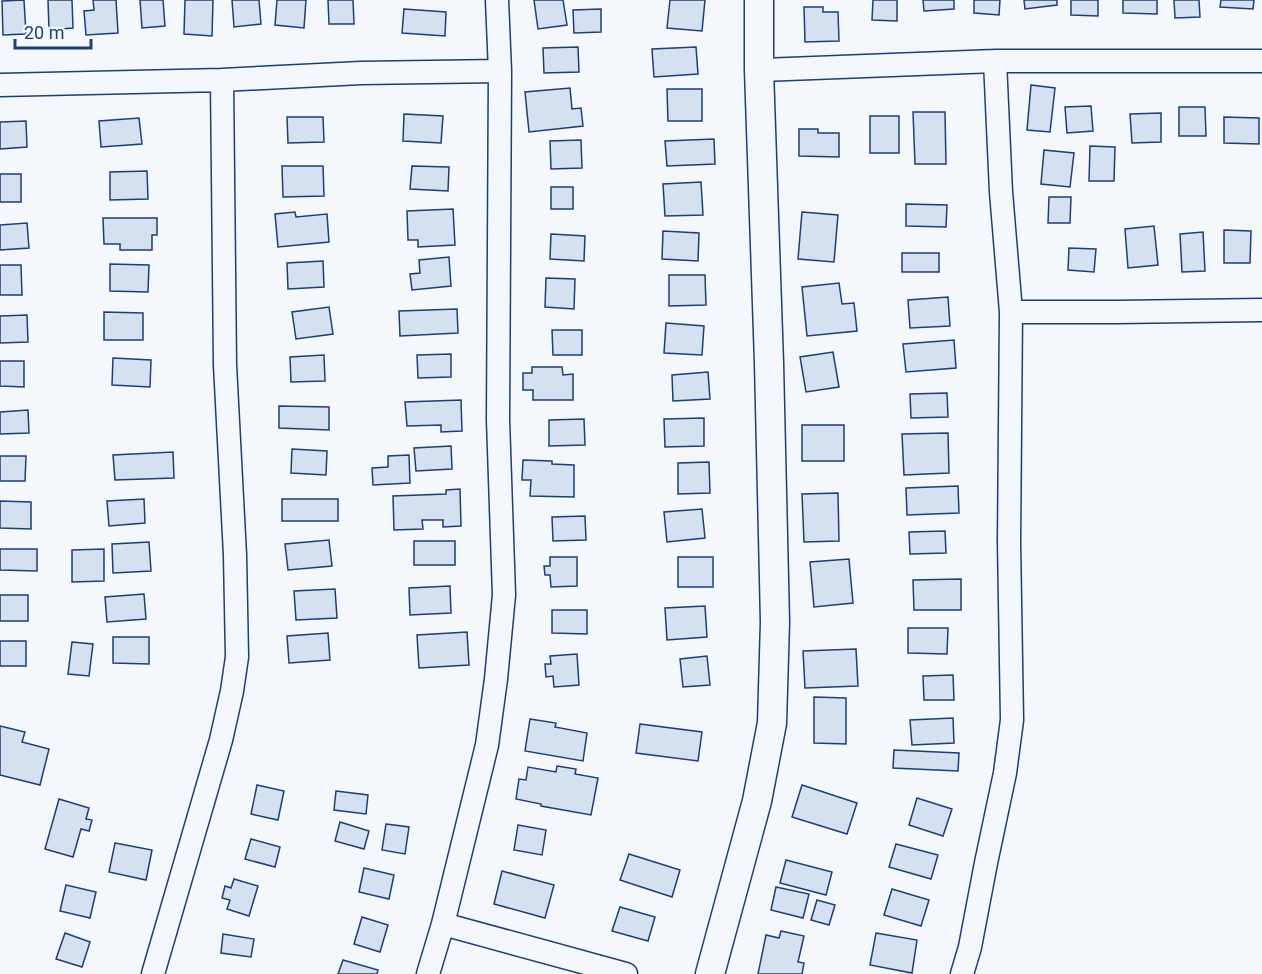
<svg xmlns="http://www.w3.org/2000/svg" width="1262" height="974" viewBox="0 0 1262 974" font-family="Roboto,sans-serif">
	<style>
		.building { fill: #d5e0f0; stroke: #1d3f73; stroke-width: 1.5 }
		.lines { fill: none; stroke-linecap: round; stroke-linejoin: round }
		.minor-casing { stroke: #1d3f73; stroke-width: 25 }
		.tertiary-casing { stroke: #1d3f73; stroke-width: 31 }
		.minor { stroke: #f4f7fb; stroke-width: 22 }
		.tertiary { stroke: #f4f7fb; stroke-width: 28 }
	</style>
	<rect width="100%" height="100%" fill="#f4f7fb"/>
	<path class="building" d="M24 0 26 34 3 35 2 1Z
		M48 0H72L73 28 49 30Z
		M93 0H116L118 33 86 35 84 11 94 10Z
		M140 0H163L165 26 142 28Z
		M185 0H213L212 36 184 34Z
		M232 0H259L261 24 234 27Z
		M277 0H306L304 28 275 25Z
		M328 0H353L354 24H329Z
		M534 0H563L567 25 538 29Z
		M670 0H705L702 31 667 28Z
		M873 0H897V21L872 20Z
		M923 0H954V9L924 11Z
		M974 0H1000L999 15 974 13Z
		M1024 0H1057V5L1025 9Z
		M1071 0H1098V16L1071 15Z
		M1123 0H1157V14L1123 13Z
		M1174 0H1199L1200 17 1175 18Z
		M1221 0H1254L1253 9 1220 7Z
		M804 7H823V12H838L839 41 805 42Z
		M404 9 446 12 445 36 402 33Z
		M601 9V32L574 33 573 10Z
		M578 47 579 72 544 73 543 48Z
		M696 47 698 74 654 77 652 49Z
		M1031 85 1055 88 1050 132 1027 130Z
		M570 88 572 109 581 108 583 126 529 132 525 92Z
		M667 89H702V121H668Z
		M1091 106 1093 131 1067 133 1065 107Z
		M1179 107H1205L1206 136H1179Z
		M913 112H945L946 164H915Z
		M1161 113V142L1132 143 1130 114Z
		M404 114 443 116 441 143 403 141Z
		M870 116H899V153H870Z
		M287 117H323L324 142 288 143Z
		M1224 117 1259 118V144L1224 143Z
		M139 118 142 144 101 147 99 121Z
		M26 121 27 147 0 149V122Z
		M799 129H818V133H839V157L799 156Z
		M714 139 715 164 667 166 665 141Z
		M581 140 582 168 551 169 550 141Z
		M1090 146 1115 147 1114 181H1089Z
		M1044 150 1074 153 1070 187 1041 184Z
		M282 166H323L324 196 283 197Z
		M412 166 449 167 448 191 410 189Z
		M147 171 148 199 110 200V172Z
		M0 174H21V202H0Z
		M701 182 703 215 665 216 663 184Z
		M551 187H573V209H551Z
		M1049 197H1071L1070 223H1048Z
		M906 204 947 205 946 227 906 226Z
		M453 209 455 245 418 247V240H408L407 211Z
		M295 212 296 217 327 214 329 242 278 247 275 214Z
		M802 212 838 215 834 262 798 259Z
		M103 218H157V235H152V250H120V244H104Z
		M27 223 29 248 0 250V225Z
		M1154 226 1158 265 1128 268 1125 229Z
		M1224 230 1251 231 1250 263H1224Z
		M663 231 699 233 698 261 662 259Z
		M1203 232 1205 271 1182 272 1180 234Z
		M551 234 585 236 584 261 550 259Z
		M1069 248 1096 249 1094 272 1068 270Z
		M902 253H939V272H902Z
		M449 257 451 286 412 290 410 274 420 273 419 260Z
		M323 261 324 287 288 289 287 263Z
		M110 264 149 265 148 292 110 291Z
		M0 265H21L22 295H0Z
		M669 275H705L706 305 669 306Z
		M546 278 575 279 574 309 545 307Z
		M839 283 842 304 854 303 857 331 807 336 802 287Z
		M948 297 950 326 910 328 908 300Z
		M329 307 333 334 296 339 292 312Z
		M457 309 458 333 400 336 399 311Z
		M104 312 143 313V340H104Z
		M27 315 28 342 0 343V316Z
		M666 323 704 326 702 355 664 353Z
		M552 330H582V355H553Z
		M954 340 956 368 906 372 903 344Z
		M833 352 839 387 806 392 800 357Z
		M451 354V377L418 378 417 355Z
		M324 355 325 381 291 382 290 357Z
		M113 358 151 360 150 387 112 385Z
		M0 361H24V387L0 386Z
		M532 367H562L563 375 573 374V400H533V390H523V373H532Z
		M708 372 710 399 673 401 672 375Z
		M947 393 948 417 911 418 910 394Z
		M461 400 462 431 441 432V425L407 426 405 402Z
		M279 406 329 407V430L279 428Z
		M28 410 29 433 0 434V412Z
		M704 418V446L665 447 664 419Z
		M584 419 585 445 549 446V420Z
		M802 425H844V461H802Z
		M948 433 949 473 904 475 902 434Z
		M451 446 452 469 416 471 414 448Z
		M292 449 327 451 326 475 291 473Z
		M173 452 174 478 115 480 113 455Z
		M409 455 410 483 373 485 372 468 388 467V456Z
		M0 456H26L25 481H0Z
		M523 460 552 461V464L574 465V497L530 496 531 480H522Z
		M709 462 710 493 678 494V463Z
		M958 486 959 513 907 515 906 488Z
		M460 489 461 526 443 527V520H422L423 529 394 530 393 496 446 494V490Z
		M838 493 839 541 804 542 802 494Z
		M144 499 145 523 109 526 107 501Z
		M282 499H338V521H282Z
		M0 501 31 502V529L0 528Z
		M702 509 705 538 667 542 664 512Z
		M585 516 586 540 553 541 552 517Z
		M945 531 946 553 910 554 909 532Z
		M329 540 332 566 288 570 285 544Z
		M414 541H455V565H414Z
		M149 542 151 571 113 573 112 544Z
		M0 549H37V571L0 570Z
		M104 549V581L72 582V550Z
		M550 557H577V586L551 587 550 575H545L544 566H550Z
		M678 557H713V587H678Z
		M849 559 853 603 814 607 810 562Z
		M961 579V610H914L913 580Z
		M450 586 451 613 410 615 409 588Z
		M335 589 337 618 296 620 294 591Z
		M144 594 146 619 107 622 105 597Z
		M0 595H28V621H0Z
		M705 606 707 637 667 640 665 608Z
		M552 610H587V634L552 633Z
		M908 628H948L947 654 908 653Z
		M467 632 469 665 419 668 417 635Z
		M328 633 330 660 289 663 287 636Z
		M113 637H149V664L113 663Z
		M0 641H26V666H0Z
		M72 642 93 644 89 676 68 674Z
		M856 649 858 686 805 688 803 651Z
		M577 654 579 685 554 687 553 676 546 677 545 664H551L550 656Z
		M707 656 710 685 683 687 680 659Z
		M953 675 954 700H924L923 676Z
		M814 697 846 698V744L814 743Z
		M953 718 954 743 912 745 910 720Z
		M530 719 556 723 555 727 587 733 583 761 525 751Z
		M640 724 702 732 698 761 636 753Z
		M0 726 25 732 22 742 49 749 40 785 0 775Z
		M894 750 959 753 958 771 893 768Z
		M557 766 576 769 575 774 598 778 591 815 541 806V804L516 799 519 779 526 780 528 767 556 772Z
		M257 785 284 791 278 820 251 814Z
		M802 785 857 803 847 834 792 817Z
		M336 791 368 795 366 814 334 810Z
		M917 798 952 809 943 836 909 825Z
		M59 799 89 808 86 819 92 820 89 831 81 829 73 857 45 849Z
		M340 822 369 831 364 849 335 841Z
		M386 824 409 827 405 854 382 850Z
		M518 825 546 830 542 855 514 850Z
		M251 839 280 847 275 867 245 859Z
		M115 843 152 850 146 880 109 872Z
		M896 844 938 855 931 879 889 867Z
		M629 854 680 870 672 897 620 880Z
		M786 860 832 872 826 895 780 883Z
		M364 868 394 875 389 899 359 892Z
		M502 871 554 885 545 918 494 904Z
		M234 879 258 886 249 916 227 909 230 900 222 898 225 886 231 888Z
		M66 885 96 892 90 918 60 911Z
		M776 887 809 894 803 918 771 910Z
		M892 889 929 900 921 926 884 915Z
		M817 900 835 905 829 925 811 920Z
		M620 907 655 917 648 941 612 931Z
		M362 917 388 925 380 952 354 944Z
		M781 931 804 936 798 962 804 963 802 974H758L766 935 779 938Z
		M65 933 90 942 82 967 56 959Z
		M876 933 917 940 912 973 870 965Z
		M223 934 254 939 251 957 221 953Z
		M343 960 378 970 377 974H338Z"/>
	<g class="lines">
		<defs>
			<path id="minor" d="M759 70 995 61H1262
				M0 85 222 80 361 73 500 71
				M1011 312H1117L1262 310
				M443 924 626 974
				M153 974 221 740 232 691 237 657 235 555 225 365 222 80
				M428 974 443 924 487 745 496 679 504 595 498 420 500 71 497 0
				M962 974 970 947 986 863 1005 773 1012 720 1009 542 1011 312 1001 192 995 61"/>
			<path id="tertiary" d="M710 974 757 801 772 723 775 622 769 363 759 70V0"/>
		</defs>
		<use href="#minor" class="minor-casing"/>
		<use href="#tertiary" class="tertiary-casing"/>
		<use href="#minor" class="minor"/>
		<use href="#tertiary" class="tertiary"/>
	</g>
	<path d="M15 39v9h76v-9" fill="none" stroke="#1d3f73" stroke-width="3"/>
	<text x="24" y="39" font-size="18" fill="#1d3f73" stroke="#f4f7fb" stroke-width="4.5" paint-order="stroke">20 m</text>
</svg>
